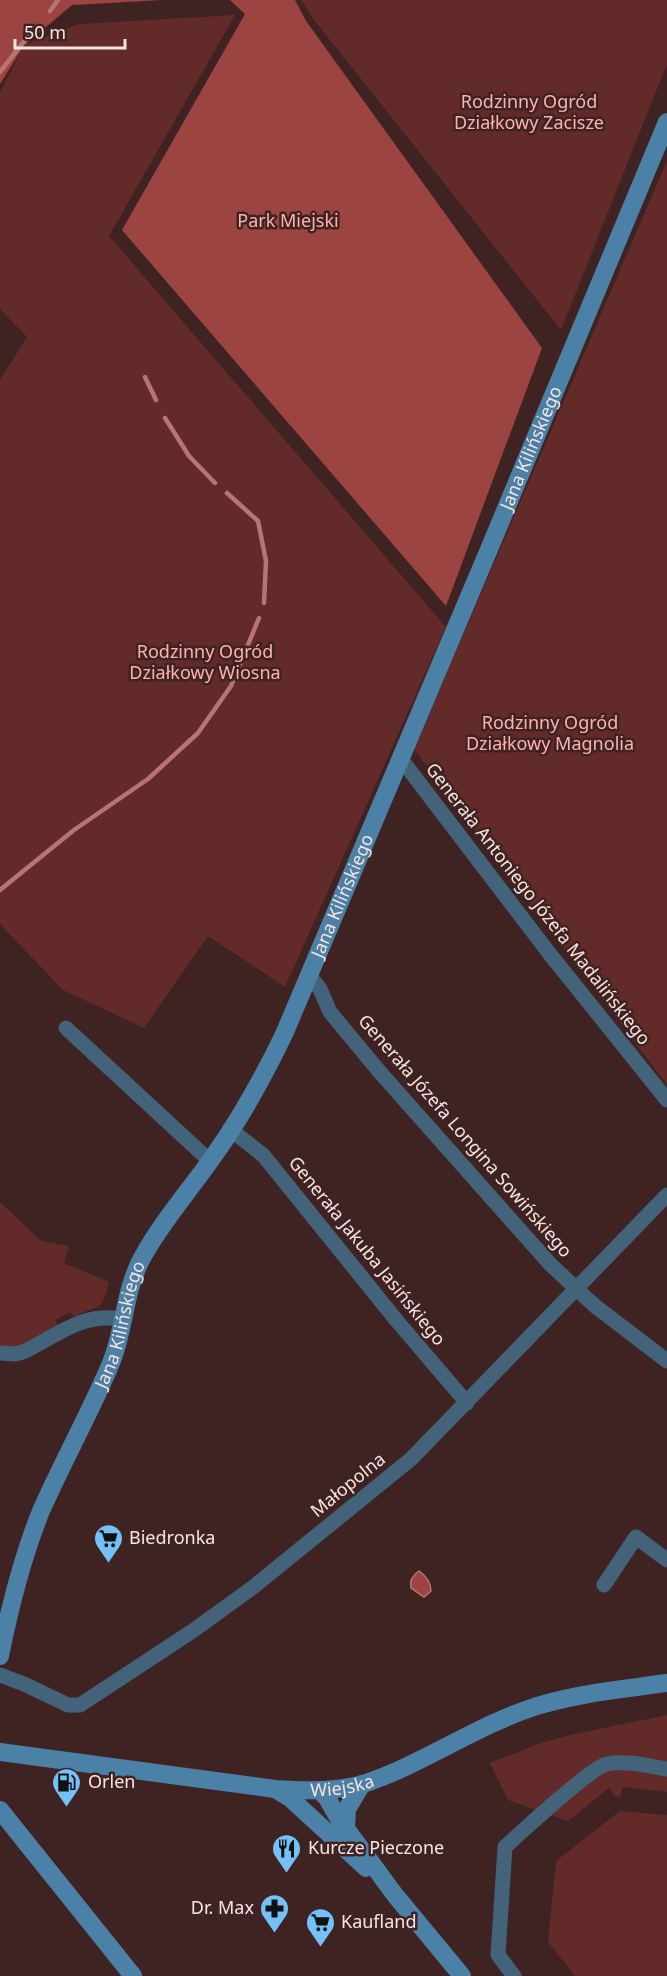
<svg xmlns="http://www.w3.org/2000/svg" width="667" height="1976" viewBox="0 0 667 1976" font-family="'Noto Sans',sans-serif">
	<style>
		.green { fill: #622a29 }
		.forest { fill: #9c4442 }
		.water { fill: #9c4443; stroke: #b87473; stroke-width: 1.5 }
		.lines { fill: none; stroke-linecap: round; stroke-linejoin: round }
		.stream { stroke: #b87473; stroke-width: 4.5 }
		.street { stroke: #42637a; stroke-width: 15 }
		.secondary { stroke: #4b81a6; stroke-width: 18 }
		.labels { text-anchor: middle; stroke-width: 5; stroke-linejoin: round; paint-order: stroke }
		.park-label { font-size: 18px; fill: #feb2ae; stroke: #3f2322 }
		.street-label { font-size: 18px; fill: #f8e4e3; stroke: #3f2322 }
		.poi-label { font-size: 18px; fill: #f8e4e3; stroke: #3f2322; text-anchor: start }
	</style>
	<rect width="100%" height="100%" fill="#3f2322"/>
	<path class="green" d="M0 0H162L72 5 27 44 79 24 235 15 109 236 446 627 285 987 208 936 144 1028 63 990 0 924V380L27 337 0 309V92L20 54 0 84Z
		M301 0H667V64L561 330 314 20Z
		M667 161V1085L414 749Z
		M0 1202 41 1241 69 1246 64 1263 109 1282C101 1316 99 1302 75 1317L70 1312 55 1320 60 1327 30 1345 0 1348Z
		M667 1715V1792L623 1787 620 1797 615 1796 609 1788 568 1821 508 1800 490 1763 538 1744 570 1735Z
		M620 1811 667 1815V1976H575L548 1942 556 1861Z"/>
	<path class="forest" d="M0 0H162L72 5 24 45 0 84Z
		M230 0H295L306 21 542 348 446 606 122 230 245 14Z"/>
	<path class="water" d="M419 1571C426 1576 431 1582 431 1591L424 1597 411 1588C409 1580 413 1575 419 1571Z"/>
	<g class="lines">
		<path class="stream" d="M50 11 58 0
			M0 72 29 35
			M145 377 156 400
			M165 418 189 456 215 483
			M227 493 258 521 266 561 264 603
			M0 890 74 830 148 779 198 733 231 686 259 618"/>
		<path class="street" d="M401 759 549 953 667 1100
			M309 975 320 989 330 1012 378 1070 550 1264 595 1306 667 1361
			M66 1028 210 1161
			M231 1130 263 1155 397 1321 467 1403
			M0 1353 15 1354 23 1352C55 1337 86 1310 123 1320
			M604 1585 636 1537 667 1560
			M0 1675 24 1684 68 1705H80L194 1630 252 1588 411 1459 667 1195
			M514 1976 498 1955 505 1847C520 1833 593 1766 607 1764 626 1760 647 1766 667 1769"/>
		<g class="secondary">
			<path id="s1" d="M0 1656C10 1606 22 1558 41 1511 63 1461 90 1413 111 1363 125 1329 124 1291 142 1258 162 1221 191 1189 215 1154 242 1116 265 1074 285 1032L490 547 667 122"/>
			<path id="s2" d="M0 1752 275 1789C304 1791 337 1792 366 1783 425 1763 477 1725 537 1706 579 1693 623 1689 667 1683"/>
			<path d="M275 1789 290 1798 366 1868"/>
			<path d="M319 1790 327 1798 339 1819 395 1895 462 1976"/>
			<path d="M0 1810 133 1976"/>
			<path d="M346 1828 347 1809 362 1784"/>
		</g>
	</g>
	<defs>
		<symbol id="supermarket-pin" viewBox="-11 -11 22 30"><path d="M0 17L-7.5 6A9.5 9.5 0 1 1 7.5 6Z" fill="#73c1f6" stroke="#3f2322"/><path d="M-6-5.5h2.5l.6 2H6L4.5 2H-2.5L-4.4-4H-6ZM-1.5 3.2a1.3 1.3 0 1 0 .1 0ZM3 3.2a1.3 1.3 0 1 0 .1 0Z" fill="#111"/></symbol>
		<symbol id="fuel-pin" viewBox="-11 -11 22 30"><path d="M0 17L-7.5 6A9.5 9.5 0 1 1 7.5 6Z" fill="#73c1f6" stroke="#3f2322"/><path d="M-5.5-6h7V0h2V4h1.3V-2.5L3-4.5l.8-.8L6-3V5H2.5V1h-1V6h-7ZM-4.2-4.7v3.2H.2V-4.7Z" fill="#111"/></symbol>
		<symbol id="restaurant-pin" viewBox="-11 -11 22 30"><path d="M0 17L-7.5 6A9.5 9.5 0 1 1 7.5 6Z" fill="#73c1f6" stroke="#3f2322"/><path d="M-5-6h1v4h1v-4h1v4h1v-4h1v5L-1.5 .5V6h-2V.5L-5-1ZM5-6V6H3V1.5H1.5Q1.5-4 5-6Z" fill="#111"/></symbol>
		<symbol id="pharmacy-pin" viewBox="-11 -11 22 30"><path d="M0 17L-7.5 6A9.5 9.5 0 1 1 7.5 6Z" fill="#73c1f6" stroke="#3f2322"/><path d="M-2-6h4v4h4v4h-4v4h-4v-4h-4v-4h4Z" fill="#111"/></symbol>
	</defs>
	<g fill-rule="evenodd">
		<use href="#supermarket-pin" x="92" y="1522" width="33" height="45"/>
		<use href="#fuel-pin" x="50" y="1766" width="33" height="45"/>
		<use href="#restaurant-pin" x="270" y="1832" width="33" height="45"/>
		<use href="#pharmacy-pin" x="258" y="1892" width="33" height="45"/>
		<use href="#supermarket-pin" x="304" y="1906" width="33" height="45"/>
	</g>
	<g class="labels">
		<g class="park-label">
			<text x="529" y="108">Rodzinny Ogród<tspan x="529" dy="21">Działkowy Zacisze</tspan></text>
			<text x="288" y="227">Park Miejski</text>
			<text x="205" y="658">Rodzinny Ogród<tspan x="205" dy="21">Działkowy Wiosna</tspan></text>
			<text x="550" y="729">Rodzinny Ogród<tspan x="550" dy="21">Działkowy Magnolia</tspan></text>
		</g>
		<g class="street-label">
			<text dy="6" stroke="none"><textPath href="#s1" startOffset="1326">Jana Kilińskiego</textPath></text>
			<text dy="6" stroke="none"><textPath href="#s1" startOffset="840">Jana Kilińskiego</textPath></text>
			<text transform="translate(538 904) rotate(52)" y="6">Generała Antoniego Józefa Madalińskiego</text>
			<text transform="translate(465 1136) rotate(49)" y="6">Generała Józefa Longina Sowińskiego</text>
			<text transform="translate(367 1251) rotate(51)" y="6">Generała Jakuba Jasińskiego</text>
			<text dy="6" stroke="none"><textPath href="#s1" startOffset="354">Jana Kilińskiego</textPath></text>
			<text transform="translate(348 1485) rotate(-39)" y="6">Małopolna</text>
			<text dy="6" stroke="none"><textPath href="#s2" startOffset="345">Wiejska</textPath></text>
		</g>
		<g class="poi-label">
			<text x="129" y="1544">Biedronka</text>
			<text x="88" y="1788">Orlen</text>
			<text x="308" y="1854">Kurcze Pieczone</text>
			<text x="254" y="1914" text-anchor="end">Dr. Max</text>
			<text x="341" y="1928">Kaufland</text>
		</g>
	</g>
	<path d="M15 39v9h110v-9" fill="none" stroke="#f8e4e3" stroke-width="3"/>
	<text x="24" y="39" font-size="18" fill="#f8e4e3" stroke="#3f2322" stroke-width="4.5" paint-order="stroke">50 m</text>
</svg>
